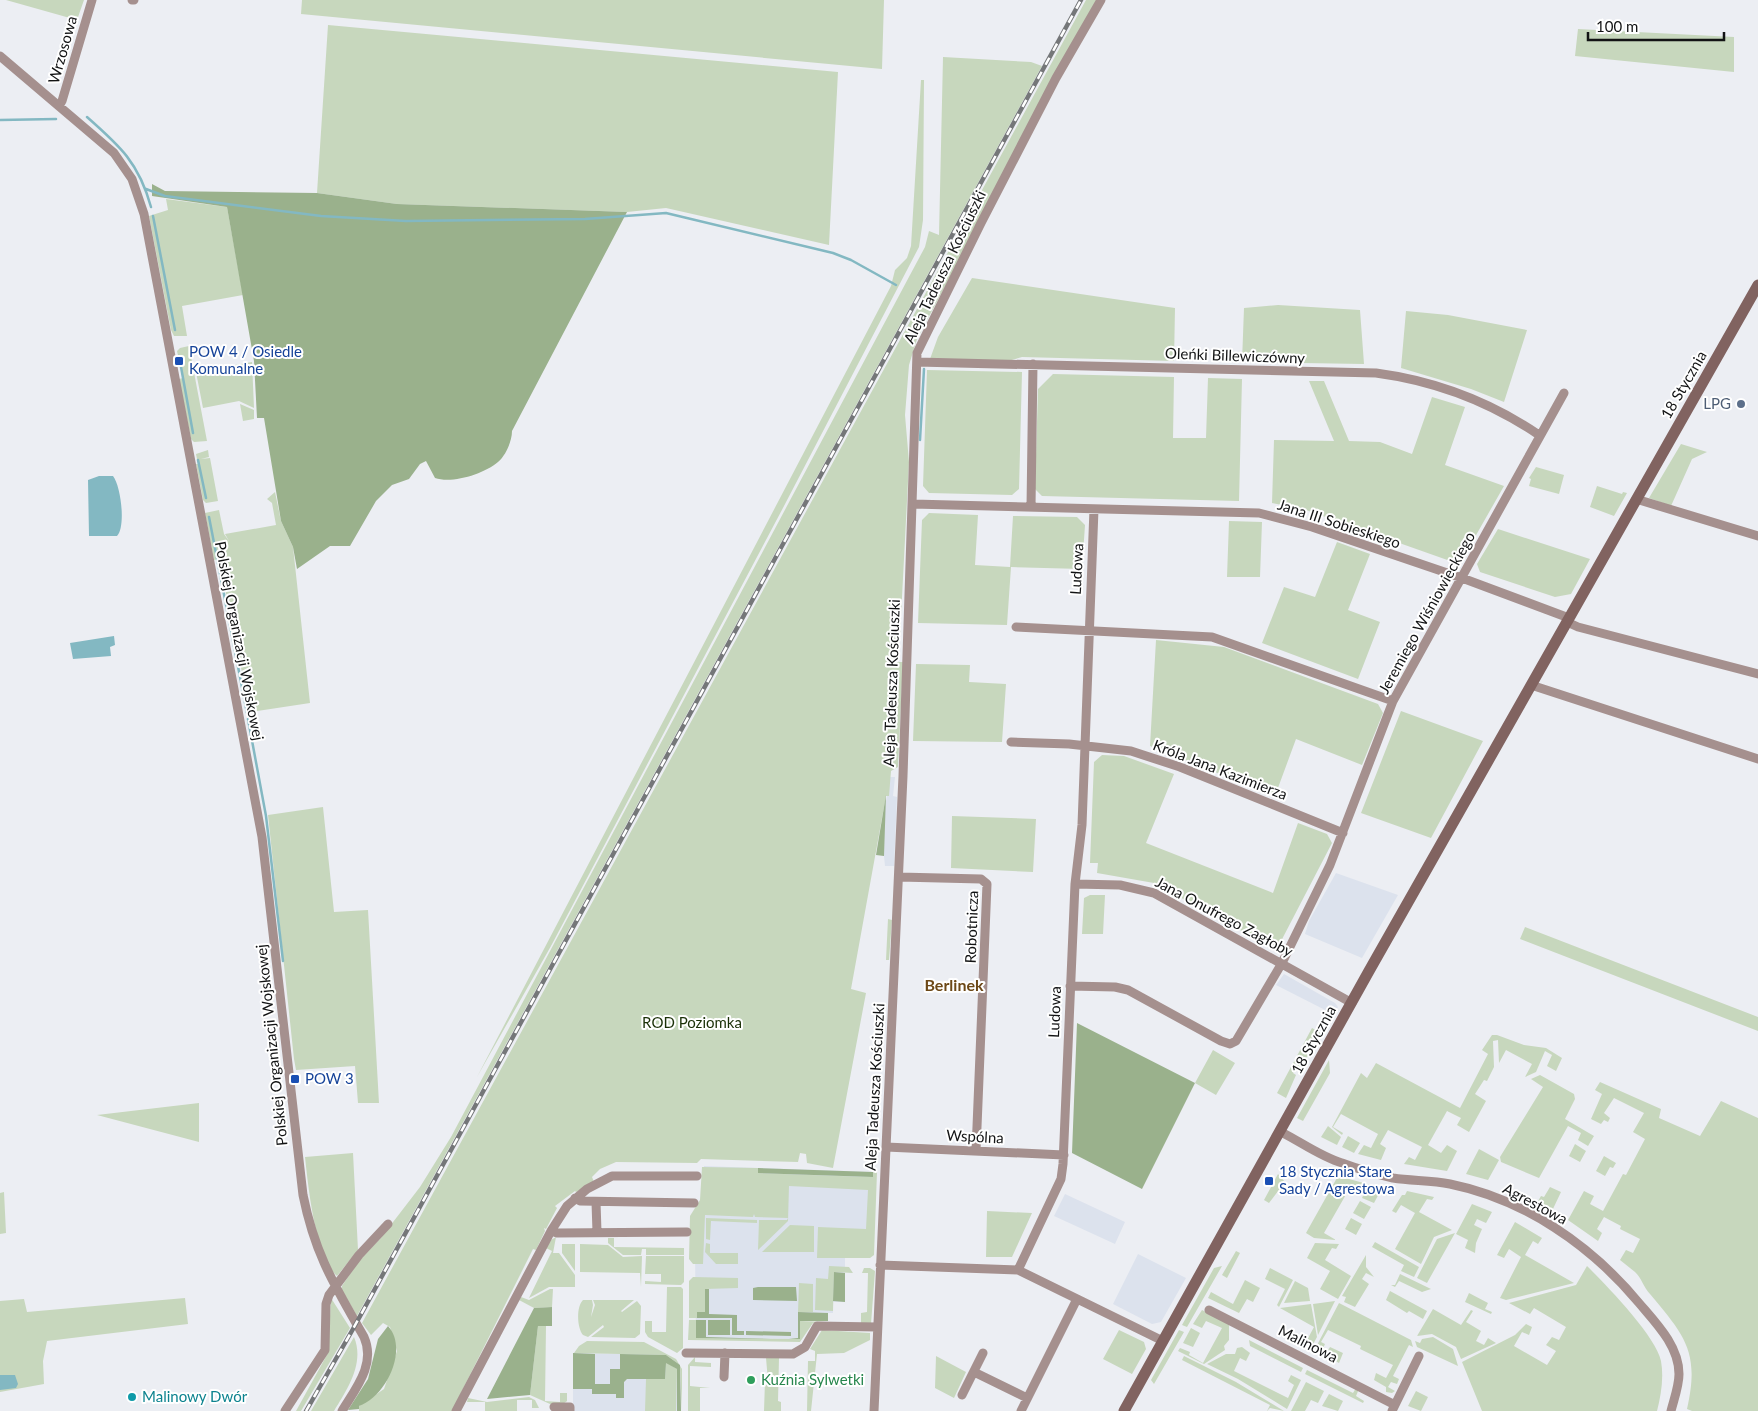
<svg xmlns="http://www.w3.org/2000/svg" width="1758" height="1411" viewBox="0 0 1758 1411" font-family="Lato,sans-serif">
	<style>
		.built { fill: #dce2ed }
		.green { fill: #c7d7bd }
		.forest { fill: #9ab18c }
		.water { fill: #83b8c2 }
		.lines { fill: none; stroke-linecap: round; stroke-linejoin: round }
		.stream { stroke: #83b8c2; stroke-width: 2.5 }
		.minor { stroke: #a5908e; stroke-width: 9 }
		.secondary { stroke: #816360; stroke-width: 11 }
		.rail-casing { stroke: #757779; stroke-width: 4.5 }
		.rail { stroke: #fff; stroke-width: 2.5; stroke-dasharray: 8; stroke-linecap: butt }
		.transit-dot { fill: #1a4fb4; stroke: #fff; stroke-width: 2 }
		.service-dot { fill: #5c6f8a; stroke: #fff; stroke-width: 2 }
		.leisure-dot { fill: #2e9e5b; stroke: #fff; stroke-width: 2 }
		.culture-dot { fill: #0f9aa8; stroke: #fff; stroke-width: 2 }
		.labels { text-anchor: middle; stroke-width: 4; stroke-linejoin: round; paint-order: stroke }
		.street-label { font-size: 15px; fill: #121314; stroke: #fff }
		.transit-label { font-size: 15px; fill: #164399; stroke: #fff; text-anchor: start }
		.service-label { font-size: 15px; fill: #4e5e75; stroke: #fff; text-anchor: end }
		.park-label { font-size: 15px; fill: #1a3007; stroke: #fff }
		.leisure-label { font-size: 15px; fill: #27864d; stroke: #fff; text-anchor: start }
		.culture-label { font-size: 15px; fill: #0d838f; stroke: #fff; text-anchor: start }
		.neighbourhood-label { font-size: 16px; font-weight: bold; fill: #6c4817; stroke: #fff }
	</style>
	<rect width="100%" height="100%" fill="#eceef3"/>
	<path class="built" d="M890 777H895L893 796 897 797 894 866H885L884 856V813Z
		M1336 873 1398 895 1362 958 1305 934 1309 921Z
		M1284 974 1335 1003 1338 1007 1333 1014 1276 985Z
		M704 1166 873 1172 870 1255H845V1302H833V1313H828V1321H800V1339L696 1338 695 1251 703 1222Z
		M1065 1194 1125 1222 1115 1244 1054 1216Z
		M1138 1254 1186 1278 1161 1322 1152 1324 1113 1304Z
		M573 1353 666 1355 680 1365 681 1411H573Z"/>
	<path class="green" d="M6 0H84L77 20Z
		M302 0H884L882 69 301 14Z
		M1086 0H1098L917 339 909 365 905 415 909 462 900 636 898 643 891 654 896 658 895 662H903L898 767 891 771 889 796H886L851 989 866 993 833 1168 807 1163 806 1154 800 1153 798 1162 701 1159 697 1163 616 1162 600 1169 592 1177 594 1182 576 1192 575 1191 555 1206 557 1208 546 1229 544 1228 545 1231 536 1250 533 1249 452 1411H359V1406L384 1389 397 1351 390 1327 383 1323 371 1335 362 1323Z
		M328 25 838 72 829 245 666 208 627 212 397 204 317 193Z
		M1578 29 1734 37V72L1575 56Z
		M943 57 1031 62 1042 66 357 1316 342 1290V1286L358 1262 380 1239 420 1187 451 1137 910 275 925 247 929 231 939 235Z
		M921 80H924L923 220 919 247 784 506 551 946 477 1077 891 286 895 270 907 258 911 246Z
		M166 199 227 207 243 295 182 306 187 336H174L171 330 149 216 168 210Z
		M972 278 1175 308 1174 361 1022 357 1008 361 930 359 938 337Z
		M1278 305 1360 310 1364 364 1242 362 1244 308Z
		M1406 311 1448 315 1527 330 1504 402 1471 389 1401 368Z
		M189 346 207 441 194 442 191 439 179 379 183 378 177 351 180 348Z
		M252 362 254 408 239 401 203 408 196 372Z
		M927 370 1022 372 1019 489 1012 495 929 493 923 486Z
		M1053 374 1174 377 1173 438H1206L1208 378 1242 379 1239 501 1042 496 1035 489 1038 389Z
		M1309 381H1324L1349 441 1380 442 1412 454 1432 397 1465 407 1445 465 1504 486 1463 558 1453 562 1306 510 1272 503 1274 440 1334 441Z
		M240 404 254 410V419L243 421Z
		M1681 444 1707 452 1692 459 1671 506 1649 498Z
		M208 450 209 457 201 459 210 458 218 501 206 503 203 500 196 464H198L196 454Z
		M1536 467 1564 475 1559 494 1529 486 1531 479 1529 478Z
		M1597 486 1622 494 1623 492 1627 493 1614 516 1590 507Z
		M275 492 281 521 293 547 310 703 250 712 219 559 214 560 205 513 219 510 224 534 229 541 225 534 276 525 272 503 267 499Z
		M929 513 978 515 975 565 1010 567 1013 516 1077 517 1085 525 1082 569 1011 567 1007 625 918 623 922 520Z
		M1229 521 1262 522 1260 577H1227Z
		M1498 529 1590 559 1571 594 1555 597 1480 572 1477 564Z
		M1337 542 1370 554 1348 610 1380 622 1358 679 1262 643 1284 587 1315 597Z
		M1156 640 1224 647 1378 704 1383 713 1362 765 1296 739 1275 796 1150 746Z
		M916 664 970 665 969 682 1006 684 1002 742 913 741Z
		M1401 711 1483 741 1431 838 1361 813Z
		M1102 755 1124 756 1174 774 1146 843 1273 893 1298 823 1327 834 1332 843 1279 945 1271 947 1154 883 1097 873 1098 863H1090L1094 762Z
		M323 807 334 912 368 910 379 1103H358L355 1066 296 1070 294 1059 268 815Z
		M952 816 1036 819 1033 872 951 868Z
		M1090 895H1105L1103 934H1082L1084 898Z
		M888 919 892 920 889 960H886Z
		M1525 927 1758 1017V1031L1520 939Z
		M1312 1028 1323 1034 1298 1070 1295 1069 1293 1073 1296 1075 1286 1098 1277 1093Z
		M1492 1035H1497L1524 1045 1546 1048 1562 1058 1556 1071 1547 1066 1552 1055 1545 1051 1536 1072 1525 1077 1532 1064 1506 1050 1499 1063 1498 1040 1493 1041 1494 1067 1487 1081 1484 1080 1475 1094 1486 1101 1469 1132 1457 1125 1461 1118 1447 1111 1428 1145 1441 1153 1447 1145 1457 1151 1447 1171 1404 1164 1409 1157 1415 1160 1422 1147 1388 1130 1380 1144 1386 1148 1381 1160 1358 1154 1364 1145 1371 1148 1378 1134 1341 1114 1333 1127 1343 1133 1342 1135 1332 1127 1361 1073 1367 1078 1376 1063 1460 1108 1488 1054 1482 1050Z
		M1213 1050 1235 1063 1216 1095 1195 1083Z
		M1329 1060 1330 1073 1303 1121 1297 1118Z
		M1540 1075 1574 1094 1575 1099 1565 1119 1594 1136 1588 1146 1578 1140 1581 1133 1568 1126 1539 1178 1501 1162 1500 1157 1543 1087 1531 1079Z
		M1600 1082 1661 1109 1659 1118 1700 1136 1721 1101 1758 1118V1411H1692L1687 1409C1700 1352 1685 1336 1650 1294 1644 1288 1641 1277 1635 1272 1630 1268 1625 1264 1620 1260L1626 1250 1633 1253 1640 1239 1620 1229 1621 1226 1604 1217 1597 1229 1602 1233 1598 1241 1568 1220 1584 1191 1594 1196 1590 1204 1603 1211 1623 1174 1626 1175 1645 1139 1633 1132 1644 1113 1614 1098 1604 1113 1610 1118 1608 1122 1604 1120 1601 1124 1591 1119 1602 1094 1595 1090Z
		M199 1103V1142L97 1115Z
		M1328 1126 1341 1137 1337 1145 1321 1137Z
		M1348 1136 1360 1143 1354 1153 1342 1147Z
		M1575 1144 1586 1151 1580 1162 1569 1156Z
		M1479 1149 1499 1160 1488 1180 1466 1174Z
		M353 1153 358 1250 337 1276C315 1258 308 1184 305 1157Z
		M1604 1156 1616 1163 1613 1168 1610 1167 1605 1176 1596 1171Z
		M702 1167 758 1168V1173L868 1177H873V1172H877L874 1255 870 1258H817L818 1227 866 1229 868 1190 789 1186 788 1221 758 1250 759 1220H787L788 1218 755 1217 754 1214 753 1217 705 1215 703 1264H693L689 1259 690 1216 700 1200Z
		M1278 1174 1285 1182 1269 1203 1264 1200Z
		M1338 1176 1382 1188 1374 1203 1362 1198 1365 1191 1352 1184 1324 1233 1336 1240 1314 1238 1306 1233Z
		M1550 1187 1561 1192 1552 1211 1537 1203 1541 1196 1544 1197Z
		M1407 1191 1434 1197 1432 1200 1427 1199 1419 1212 1452 1230 1434 1237 1421 1264 1395 1249 1415 1213 1401 1205 1396 1213 1392 1211 1402 1195H1405Z
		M4 1192 6 1233 0 1234V1193Z
		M1360 1201 1371 1207 1364 1219 1353 1213Z
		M1472 1204 1492 1212 1486 1223 1477 1219 1474 1225 1482 1229 1476 1243 1475 1253 1465 1248 1468 1240 1456 1234Z
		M987 1211 1032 1213 1012 1257H986Z
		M706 1218 757 1220V1223L711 1221 710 1240 706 1239Z
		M1351 1218 1362 1224 1356 1235 1345 1229Z
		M1515 1222 1542 1238 1538 1244 1533 1241 1525 1255 1574 1283 1506 1300 1500 1298 1521 1257 1509 1249 1504 1258 1497 1255Z
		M790 1225 814 1226V1252H762Z
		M1455 1233 1427 1283 1417 1278 1437 1239Z
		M556 1237 553 1253H559L575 1275V1287H549L529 1298 552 1251 546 1248 551 1240Z
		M608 1238H614V1247L684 1248V1255H646V1249H642L641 1255H623L608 1243Z
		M1375 1242 1419 1267 1414 1277 1401 1271 1404 1265 1372 1247Z
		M706 1243 710 1244V1253H738V1264H716L705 1252Z
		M1315 1243 1339 1244 1336 1249 1332 1248 1325 1260 1351 1276 1338 1299 1320 1289 1330 1271 1307 1258Z
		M562 1244H575V1271L562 1253Z
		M580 1244 608 1245 623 1257 642 1256 641 1287 640 1273 580 1272Z
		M1236 1251 1240 1253 1227 1278 1222 1275Z
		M1366 1255V1267L1374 1277 1366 1273 1362 1279 1369 1284 1355 1307 1344 1302 1346 1297 1342 1296Z
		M646 1256H684V1282L681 1285 645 1284V1281L661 1282V1274H645Z
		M829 1266 849 1267 853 1273 834 1272 833 1311 815 1310 816 1278 828 1279Z
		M1222 1266 1187 1327 1182 1325 1214 1268Z
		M1587 1266C1606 1285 1656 1336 1661 1361 1664 1378 1661 1395 1657 1411H1482L1462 1362 1515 1335 1526 1324 1532 1327 1529 1335 1522 1332 1514 1346 1547 1365 1556 1351 1546 1345 1552 1337 1559 1340 1566 1327 1534 1308 1530 1314 1509 1303 1576 1285Z
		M864 1268H870L875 1271 871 1324H861V1313L867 1312 868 1273H862Z
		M1270 1268 1293 1280 1279 1307 1277 1305 1285 1289 1265 1279Z
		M1400 1274 1431 1289 1422 1292 1399 1281 1395 1287 1391 1285H1395Z
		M693 1277 738 1278V1288L705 1289V1312H697V1318H689V1281Z
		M1245 1280 1260 1288 1253 1302 1247 1299 1239 1313 1208 1298 1211 1292 1233 1304Z
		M1295 1281 1308 1288 1310 1301 1284 1303Z
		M799 1283 813 1284V1312H798Z
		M667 1287H681L683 1289V1348L677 1353 648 1337 645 1332V1321H652V1332H666Z
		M550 1289H553L552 1307 534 1308 519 1300 521 1297 529 1300Z
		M1390 1291 1427 1311 1423 1319 1409 1311 1407 1313 1386 1300Z
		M1469 1293 1488 1303 1485 1309 1492 1312 1491 1314 1465 1302Z
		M185 1298 188 1324 47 1341 43 1361 44 1384 0 1392V1301L24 1299 27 1312Z
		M331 1298 350 1328 301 1411H296L328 1353Z
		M583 1300H592L593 1305 591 1317 595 1305 593 1300H634L621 1311 622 1312 637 1301 641 1306 640 1334 635 1338 591 1337 604 1327 603 1325 588 1337 583 1335C577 1328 576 1307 583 1300Z
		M1335 1301 1318 1335 1313 1304Z
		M1339 1303 1411 1340 1413 1347 1409 1345 1393 1376 1399 1379 1397 1384 1391 1382 1388 1387 1395 1391 1392 1393 1386 1392V1387L1374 1380 1376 1373 1386 1378 1393 1365 1360 1349 1361 1346 1328 1330 1321 1342 1325 1344 1321 1353 1315 1349Z
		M1311 1304 1317 1337 1311 1348 1301 1344 1304 1339 1307 1340 1314 1327 1280 1308Z
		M1433 1309 1461 1325 1471 1310 1473 1311 1466 1322 1481 1331 1476 1341 1484 1345 1488 1338 1496 1343 1461 1359 1456 1347 1432 1334 1417 1336Z
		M1202 1310 1229 1324V1340L1224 1346 1225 1350 1204 1364 1178 1351 1180 1348 1190 1352 1189 1355 1203 1363 1222 1328 1206 1321 1202 1328 1193 1324Z
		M689 1320H696V1338L800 1339V1321L828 1322 813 1323 800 1342 688 1340Z
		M538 1326H546L545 1401 560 1402V1393H567V1401L563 1404H550L530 1395Z
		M1191 1328 1200 1333 1193 1347 1183 1343Z
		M822 1330 870 1333V1340L844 1353 817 1354 811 1411H807L808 1361H815V1351L810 1349Z
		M1119 1330 1144 1342 1146 1349 1132 1374 1103 1359Z
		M1179 1330 1184 1332 1154 1384 1151 1380Z
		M354 1337C365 1363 347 1390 334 1411H311Z
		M1433 1337 1453 1349 1458 1366 1417 1347 1415 1341 1420 1343 1422 1339Z
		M1249 1340 1303 1368 1301 1372 1250 1346Z
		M587 1341 644 1342 676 1359 682 1369V1411L680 1365 666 1355 574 1353 579 1346Z
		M1242 1347 1250 1353 1246 1361 1240 1358 1234 1371 1288 1398 1294 1385 1288 1381 1291 1375 1301 1380 1287 1409 1238 1379 1207 1364 1226 1354H1235L1237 1348Z
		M1330 1347 1343 1353 1339 1363 1325 1355Z
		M936 1356 966 1372 954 1398 935 1388Z
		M1184 1356 1236 1382 1284 1411 1270 1408 1267 1411 1270 1405 1182 1360Z
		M695 1357V1362L711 1363V1367L690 1366V1386L710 1388H700V1411H688V1365Z
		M766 1358H779L778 1401 781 1402V1411H764L765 1381H768Z
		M666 1362 677 1369 676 1411H645L646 1379H665Z
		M1307 1370 1353 1393 1356 1388 1359 1389 1356 1396 1364 1401 1363 1403 1305 1374Z
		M1306 1382 1324 1391 1318 1403 1311 1400 1305 1411H1291Z
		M1416 1391 1428 1397 1421 1411 1408 1406Z
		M1329 1394 1343 1401 1338 1411 1322 1406Z
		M529 1397 535 1400 539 1408H532V1400H517V1411H485V1402H467L468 1398 487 1402Z"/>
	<path class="forest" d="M152 184 165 191 317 193 397 204 627 212 512 431C512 441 506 455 498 462 484 474 452 484 435 478L426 461 420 464 409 479 392 485 376 501 350 546H330L297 569 293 547 281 521 264 418H257L254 361 227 207 152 196Z
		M886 795 884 856 876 855Z
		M1077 1023 1195 1083 1142 1189 1072 1153Z
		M758 1168 873 1172V1177L758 1173Z
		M834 1272 845 1273V1302L833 1301Z
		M758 1287H796L797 1301 753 1300V1288Z
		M705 1289H709V1314L737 1315V1331H744V1335H732V1318H697V1312H705Z
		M552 1307V1326H538L530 1395 487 1399 534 1308Z
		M798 1312 828 1313V1321H800V1339H789L798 1338Z
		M696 1320H706V1337L771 1339 696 1338Z
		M708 1320H730V1335H708Z
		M388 1326C409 1349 386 1397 359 1406V1409L348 1410 368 1379 378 1339Z
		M746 1331 791 1332V1336L746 1335Z
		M573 1353 595 1354V1384H610V1369H620V1354L666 1355 680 1365 681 1411H677V1369L666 1363 665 1379H627L624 1382V1398H616V1394H592V1389H573Z"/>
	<path class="water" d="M99 476H113C121 486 126 527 117 536H89L88 480Z
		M114 636 115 645 110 647 111 656 73 659 70 643Z
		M0 1375H15L18 1384 16 1388 0 1390Z"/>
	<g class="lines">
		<path class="stream" d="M87 117C120 146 139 163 151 207
			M0 120 56 119
			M146 189 165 196 321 216 406 221 585 219 666 213 833 253 851 260 896 285
			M153 216 175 330
			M179 356 193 433
			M920 440 924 369
			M198 460 206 498
			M209 517 247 713
			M248 719 266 816 283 961"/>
		<path class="minor" d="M132 0H134
			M0 56 114 153 132 179 144 214 262 837 303 1195C315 1255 335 1286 364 1337 376 1364 356 1388 342 1411
			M59 106 62 101 92 0
			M917 362 1376 373C1436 381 1489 401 1539 435
			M1636 499 1758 536
			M913 504 1259 513 1312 527 1462 578 1569 618
			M1031 507 1033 364
			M1567 622 1578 627 1758 674
			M1016 627 1212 637 1393 701
			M1531 685 1758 759
			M1011 742 1069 744 1131 751 1180 767 1343 833
			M899 877 981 879 987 884 976 1151
			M1075 884 1120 885 1154 893 1352 1003
			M1070 986 1115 987 1128 990 1221 1041 1230 1044 1236 1041 1282 963 1330 865 1393 701 1564 393
			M1281 1132C1301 1142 1321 1157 1342 1163 1358 1169 1376 1174 1393 1178 1412 1181 1431 1180 1450 1184 1524 1199 1591 1245 1639 1303 1656 1323 1679 1346 1679 1374 1679 1386 1674 1399 1671 1411
			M886 1147 1064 1155
			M575 1198 580 1201 694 1203
			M596 1202 597 1232
			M551 1231 557 1233 687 1232
			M880 1265 1018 1270 1163 1341
			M1018 1270 1061 1179 1063 1164 1075 884 1082 825 1094 509
			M1209 1310 1395 1405
			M686 1353 793 1354 805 1347 817 1326 877 1327
			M974 1372 1027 1398
			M724 1377 725 1353
			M962 1395 983 1353
			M554 1407H570V1411
			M285 1411 325 1350 326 1304 329 1295 359 1255 388 1224
			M456 1411 551 1231 567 1206 587 1189 612 1176H697
			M874 1411 903 776 917 353 981 223 1056 78 1101 0
			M1021 1411 1077 1299
			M1392 1411 1419 1356"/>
		<path class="secondary" d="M1124 1411 1369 971 1758 285"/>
		<defs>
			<path id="rail" d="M306 1411 353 1329 1081 0"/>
		</defs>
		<use href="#rail" class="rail-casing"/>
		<use href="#rail" class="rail"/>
	</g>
	<g class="transit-dot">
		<rect x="174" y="356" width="10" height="10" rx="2.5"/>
		<rect x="290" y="1074" width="10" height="10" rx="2.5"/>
		<rect x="1264" y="1176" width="10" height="10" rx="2.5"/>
	</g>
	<circle class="service-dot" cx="1741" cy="404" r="5"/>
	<circle class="leisure-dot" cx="751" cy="1380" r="5"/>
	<circle class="culture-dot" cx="132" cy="1397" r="5"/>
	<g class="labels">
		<g class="street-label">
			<text transform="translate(63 50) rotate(-74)" y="5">Wrzosowa</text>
			<text transform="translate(945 267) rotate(-64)" y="5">Aleja Tadeusza Kościuszki</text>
			<text transform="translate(1235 356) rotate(2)" y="5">Oleńki Billewiczówny</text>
			<text transform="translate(1684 385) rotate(-60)" y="5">18 Stycznia</text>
			<text transform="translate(1339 524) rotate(18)" y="5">Jana III Sobieskiego</text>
			<text transform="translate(1077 569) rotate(-87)" y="5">Ludowa</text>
			<text transform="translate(1427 613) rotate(-61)" y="5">Jeremiego Wiśniowieckiego</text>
			<text transform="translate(239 641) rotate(79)" y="5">Polskiej Organizacji Wojskowej</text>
			<text transform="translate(892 683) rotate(-88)" y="5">Aleja Tadeusza Kościuszki</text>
			<text transform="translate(1220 770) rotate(21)" y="5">Króla Jana Kazimierza</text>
			<text transform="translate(1224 917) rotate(28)" y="5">Jana Onufrego Zagłoby</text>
			<text transform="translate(972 927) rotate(-88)" y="5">Robotnicza</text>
			<text transform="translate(1055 1012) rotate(-88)" y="5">Ludowa</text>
			<text transform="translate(1314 1040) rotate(-61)" y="5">18 Stycznia</text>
			<text transform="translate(272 1045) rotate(-96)" y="5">Polskiej Organizacji Wojskowej</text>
			<text transform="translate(875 1087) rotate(-87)" y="5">Aleja Tadeusza Kościuszki</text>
			<text transform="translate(975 1137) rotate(3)" y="5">Wspólna</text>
			<text transform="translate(1535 1204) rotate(28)" y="5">Agrestowa</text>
			<text transform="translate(1308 1344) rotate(27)" y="5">Malinowa</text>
		</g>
		<g class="transit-label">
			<text x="189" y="357">POW 4 / Osiedle<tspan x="189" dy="17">Komunalne</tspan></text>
			<text x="305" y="1084">POW 3</text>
			<text x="1279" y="1177">18 Stycznia Stare<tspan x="1279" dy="17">Sady / Agrestowa</tspan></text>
		</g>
		<g class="service-label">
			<text x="1731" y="409">LPG</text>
		</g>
		<g class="park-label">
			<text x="692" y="1028">ROD Poziomka</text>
		</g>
		<g class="leisure-label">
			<text x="761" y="1385">Kuźnia Sylwetki</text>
		</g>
		<g class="culture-label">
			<text x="142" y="1402">Malinowy Dwór</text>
		</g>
		<g class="neighbourhood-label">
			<text x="954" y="991">Berlinek</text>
		</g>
	</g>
	<path d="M1588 32v8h136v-8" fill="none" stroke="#121314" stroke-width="2.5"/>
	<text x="1596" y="32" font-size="15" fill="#121314" stroke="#ffffff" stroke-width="4" paint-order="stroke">100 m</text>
</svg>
